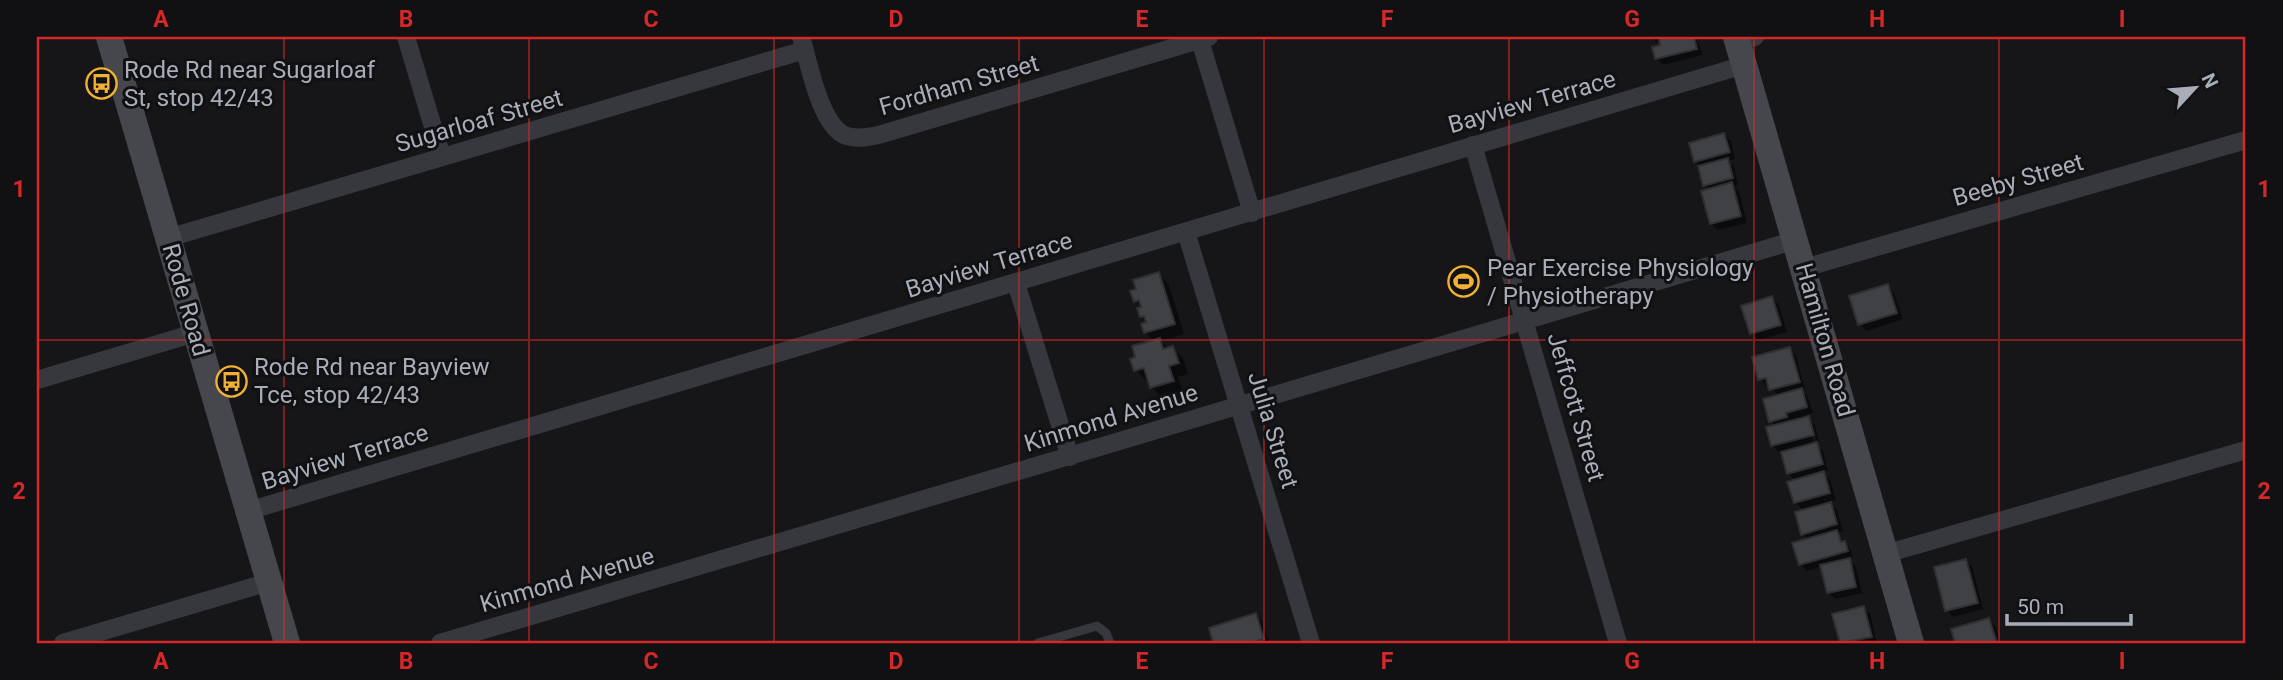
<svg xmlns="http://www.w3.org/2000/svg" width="2283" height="680" viewBox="0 0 2283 680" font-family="Roboto,sans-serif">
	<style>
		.shadow { fill: #0007 }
		.building { fill: #404145; stroke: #303034; stroke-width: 2 }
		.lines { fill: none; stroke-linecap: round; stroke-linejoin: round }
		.service { stroke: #37383d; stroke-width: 9 }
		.minor { stroke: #37383d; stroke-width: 18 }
		.secondary { stroke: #45474d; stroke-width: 26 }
		.grid { fill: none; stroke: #d62828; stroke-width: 2; stroke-opacity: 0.55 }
		.labels { text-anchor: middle; stroke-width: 6; stroke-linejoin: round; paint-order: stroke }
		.poi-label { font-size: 24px; fill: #a8adb8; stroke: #111113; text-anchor: start }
		.street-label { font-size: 24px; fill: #a8adb8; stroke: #111113 }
		.neatline { fill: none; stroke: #d62828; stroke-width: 2.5 }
		.grid-label { font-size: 23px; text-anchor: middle; font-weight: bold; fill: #d62828 }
	</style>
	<rect width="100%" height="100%" fill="#161618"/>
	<path class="shadow" d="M1651 37H1696L1703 55 1663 65 1657 58 1662 47 1661 41 1656 42Z
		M1724 135 1731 141 1735 159 1728 161 1734 167 1738 185 1734 186 1739 191 1747 223 1718 230 1711 224 1710 190 1705 185 1701 167 1696 161Z
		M1159 274 1169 285 1184 334 1161 341 1169 349 1173 348 1183 358 1188 374 1178 377 1183 392 1162 398 1152 388 1149 380 1146 381 1136 370 1154 341 1145 332 1148 323 1141 316 1143 308 1135 301Z
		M1888 286 1894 293 1903 319 1867 331 1860 324Z
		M1772 298 1779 305 1787 332 1758 340 1751 333Z
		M1789 349 1796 356 1805 389 1802 390 1808 397 1813 413 1805 415 1815 425 1819 442H1817L1812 424H1809L1814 444 1823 451 1828 471 1822 472 1830 480 1836 500 1828 502 1837 510 1843 531 1837 533 1851 550 1853 557 1848 559 1856 567 1862 593 1835 599 1829 593 1823 566 1807 571 1800 564 1809 540 1803 534 1804 511 1795 502 1796 481 1788 473 1782 451 1779 452 1772 445 1776 426 1771 421 1778 396 1770 385 1767 386 1760 379Z
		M1966 561 1972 567 1983 609 1953 617 1947 610Z
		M1863 608 1870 614 1877 643H1842L1835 615Z
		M1255 615 1262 621 1269 643H1214L1211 629Z
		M1989 620 1996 627 2000 643H1956L1953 630Z"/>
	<path class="building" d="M1668 37H1694L1697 49 1655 59 1652 47 1660 45 1659 39Z
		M1724 133 1730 152 1694 162 1689 143Z
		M1728 158 1733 178 1703 186 1698 166Z
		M1732 182 1741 216 1710 224 1701 191Z
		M1159 272 1175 324 1144 333 1141 324 1146 322 1144 316 1140 317 1137 308 1141 307 1139 300 1134 302 1130 291 1136 289 1133 280Z
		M1888 284 1897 313 1858 325 1849 296Z
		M1772 296 1781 325 1750 334 1741 306Z
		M1160 338 1163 349 1173 346 1179 363 1169 366 1174 381 1150 388 1144 368 1134 371 1130 359 1135 357 1132 346Z
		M1790 347 1800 382 1769 390 1766 378 1758 380 1752 357Z
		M1802 388 1807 407 1786 413 1787 417 1769 422 1763 399Z
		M1809 416 1814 435 1771 446 1766 427Z
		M1817 442 1823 464 1787 474 1781 452Z
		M1824 471 1830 493 1794 503 1787 482Z
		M1831 502 1837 524 1801 535 1795 512Z
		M1837 530 1841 542 1845 541 1848 551 1799 565 1792 543Z
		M1850 558 1856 587 1827 593 1820 565Z
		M1966 559 1978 603 1945 611 1934 567Z
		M1864 606 1872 637 1840 643 1832 614Z
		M1256 613 1264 639 1251 643H1213L1209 628Z
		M1989 618 1997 643H1955L1951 629Z"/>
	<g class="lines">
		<path class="service" d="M1038 643 1097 626 1106 633 1110 643"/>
		<path class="minor" d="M406 37 442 157
			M801 37C809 62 819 122 844 135 856 140 870 137 882 134L1209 37
			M1199 37 1252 213
			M1738 42 1755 37
			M1473 145 1618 643
			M1186 232 1311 643
			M168 238 805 50
			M1804 268 2246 140
			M1016 283 1070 457
			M37 380 195 333
			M248 511 1744 65
			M1885 554 2246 450
			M63 643 269 582
			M440 643 1796 240"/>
		<path class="secondary" d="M109 37 287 643
			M1736 37 1911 643"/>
	</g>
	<path class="grid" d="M284 37V643M529 37V643M774 37V643M1019 37V643M1264 37V643M1509 37V643M1754 37V643M1999 37V643M37 340H2246"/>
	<defs>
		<symbol id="bus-ring" viewBox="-11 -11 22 22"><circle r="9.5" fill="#111113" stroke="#f2b134" stroke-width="1.5"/><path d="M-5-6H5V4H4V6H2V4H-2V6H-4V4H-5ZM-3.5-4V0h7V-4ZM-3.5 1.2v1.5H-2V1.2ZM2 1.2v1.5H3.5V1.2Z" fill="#f2b134"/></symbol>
		<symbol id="stadium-ring" viewBox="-11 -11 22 22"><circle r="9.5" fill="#111113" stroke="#f2b134" stroke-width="1.5"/><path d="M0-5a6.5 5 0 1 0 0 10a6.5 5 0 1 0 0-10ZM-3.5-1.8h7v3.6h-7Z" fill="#f2b134"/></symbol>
	</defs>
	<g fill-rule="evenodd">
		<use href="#bus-ring" x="84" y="66" width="35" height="35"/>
		<use href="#stadium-ring" x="1446" y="264" width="35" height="35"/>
		<use href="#bus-ring" x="214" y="364" width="35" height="35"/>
	</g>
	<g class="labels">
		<g class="poi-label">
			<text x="124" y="78">Rode Rd near Sugarloaf<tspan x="124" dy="28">St, stop 42/43</tspan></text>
			<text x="1487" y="276">Pear Exercise Physiology<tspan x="1487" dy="28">/ Physiotherapy</tspan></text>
			<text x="254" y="375">Rode Rd near Bayview<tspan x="254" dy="28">Tce, stop 42/43</tspan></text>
		</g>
		<g class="street-label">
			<text transform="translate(959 85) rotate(-16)" y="8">Fordham Street</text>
			<text transform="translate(1532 102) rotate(-16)" y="8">Bayview Terrace</text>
			<text transform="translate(479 121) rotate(-16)" y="8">Sugarloaf Street</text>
			<text transform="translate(2018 180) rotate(-16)" y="8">Beeby Street</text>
			<text transform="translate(989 265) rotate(-17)" y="8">Bayview Terrace</text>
			<text transform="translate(186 300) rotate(74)" y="8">Rode Road</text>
			<text transform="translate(1825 340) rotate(74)" y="8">Hamilton Road</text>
			<text transform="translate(1576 407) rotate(74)" y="8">Jeffcott Street</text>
			<text transform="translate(1111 418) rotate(-17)" y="8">Kinmond Avenue</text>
			<text transform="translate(1273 430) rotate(73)" y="8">Julia Street</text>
			<text transform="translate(345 457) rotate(-17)" y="8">Bayview Terrace</text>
			<text transform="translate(567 580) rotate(-16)" y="8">Kinmond Avenue</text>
		</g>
	</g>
	<rect width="2283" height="680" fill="none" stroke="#111113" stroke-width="77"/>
	<g transform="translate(2195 88) rotate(64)" stroke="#111113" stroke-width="5" paint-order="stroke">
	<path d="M0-5L12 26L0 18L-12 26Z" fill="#a8adb8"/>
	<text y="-10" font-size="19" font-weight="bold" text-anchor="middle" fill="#a8adb8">N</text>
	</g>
	<path d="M2007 614v10h124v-10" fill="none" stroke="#a8adb8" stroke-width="3.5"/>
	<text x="2017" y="614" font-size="21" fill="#a8adb8" stroke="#111113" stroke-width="5" paint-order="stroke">50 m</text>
	<rect x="38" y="38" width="2206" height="604" class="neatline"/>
	<g class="grid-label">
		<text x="161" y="27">A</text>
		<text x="406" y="27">B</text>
		<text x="651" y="27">C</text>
		<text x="896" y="27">D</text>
		<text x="1142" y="27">E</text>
		<text x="1387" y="27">F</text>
		<text x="1632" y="27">G</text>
		<text x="1877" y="27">H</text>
		<text x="2122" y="27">I</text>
		<text x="19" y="197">1</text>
		<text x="2264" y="197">1</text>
		<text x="19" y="499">2</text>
		<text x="2264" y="499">2</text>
		<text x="161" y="669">A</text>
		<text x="406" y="669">B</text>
		<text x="651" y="669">C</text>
		<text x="896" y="669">D</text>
		<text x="1142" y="669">E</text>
		<text x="1387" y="669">F</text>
		<text x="1632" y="669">G</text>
		<text x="1877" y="669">H</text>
		<text x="2122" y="669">I</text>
	</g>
</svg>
